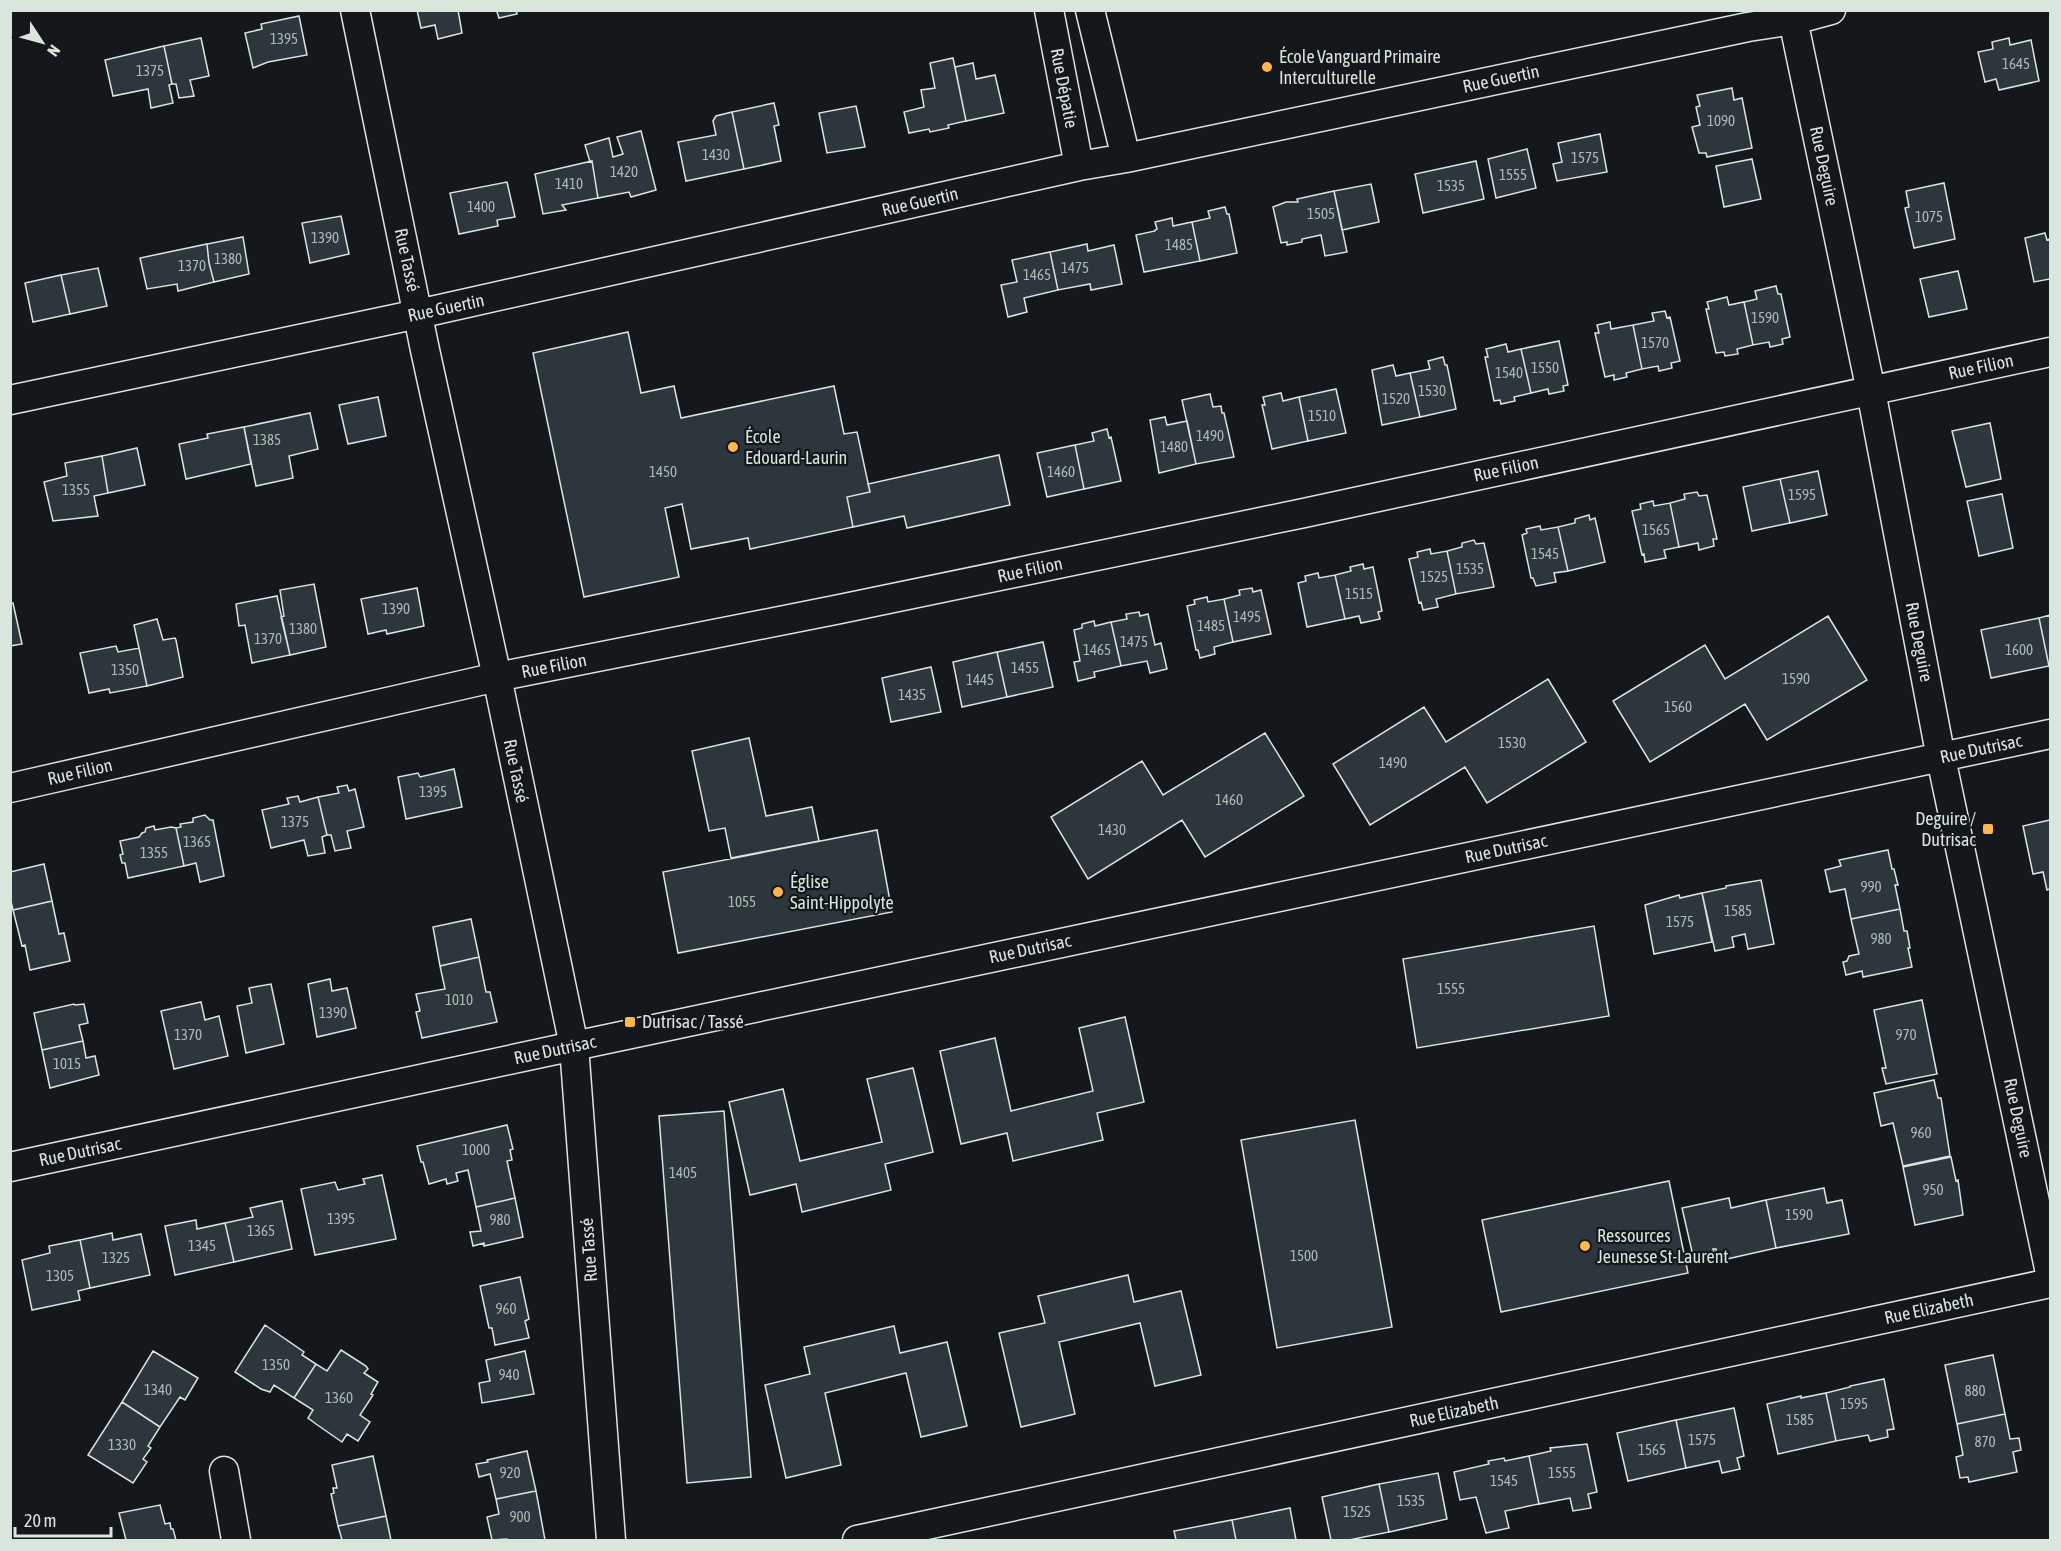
<svg xmlns="http://www.w3.org/2000/svg" width="2061" height="1551" viewBox="0 0 2061 1551" font-family="'Asap Condensed',sans-serif">
	<style>
		.building { fill: #2c363c; stroke: #d8e6dc; stroke-width: 1.5 }
		.lines { fill: none; stroke-linecap: round; stroke-linejoin: round }
		.minor-casing { stroke: #d8e6dc; stroke-width: 31 }
		.minor { stroke: #14181c; stroke-width: 28 }
		.poi-dot { fill: #ffb74d; stroke: #14181c; stroke-width: 2 }
		.labels { text-anchor: middle; stroke-width: 4.5; stroke-linejoin: round; paint-order: stroke }
		.number-label { font-size: 15px; fill: #adbab4 }
		.poi-label { font-size: 18px; fill: #d8e6dc; stroke: #14181c; text-anchor: start }
		.street-label { font-size: 18px; fill: #d8e6dc; stroke: #14181c }
	</style>
	<rect width="100%" height="100%" fill="#14181c"/>
	<path class="building" d="M417 10H458L462 33 438 39 435 25 421 28Z
		M495 10H516L517 14 499 18 497 12Z
		M299 16 307 55 268 62 253 68 245 33 262 29 261 24Z
		M201 38 209 76 190 80 194 96 179 98 176 84H172L164 46Z
		M2009 38 2010 45 2031 40 2039 81 1999 90 1996 79 1985 82 1978 52 1993 49 1992 42Z
		M164 46 172 84 169 85 173 103 151 108 148 89 113 96 105 60Z
		M953 58 966 121 948 125 949 128 930 132 929 129 909 133 904 112 924 107 921 90 935 88 930 63Z
		M973 63 976 79 995 75 1004 113 966 121 955 67Z
		M1732 88 1734 100 1742 98 1752 148 1707 157 1706 153H1699L1692 127 1700 125 1696 107 1700 106 1697 95Z
		M774 103 779 125 774 126 781 161 744 169 732 112Z
		M856 106 865 147 827 153 819 113Z
		M732 112 744 169 686 181 678 142 716 135 713 121 716 116Z
		M641 131 656 190 631 197 629 192 598 198 592 161 590 162 585 145 609 138 613 157 623 154 617 137Z
		M1600 134 1607 172 1557 181 1553 164 1562 162 1558 143Z
		M1527 149 1536 188 1496 198 1488 159Z
		M1752 159 1761 199 1724 207 1716 166Z
		M592 161 598 198 562 205 566 210 543 214 535 174Z
		M1476 161 1484 199 1423 213 1415 174Z
		M507 182 515 217 497 220 498 226 459 234 450 193Z
		M1944 183 1955 239 1914 248 1905 208 1909 207 1906 191Z
		M1371 184 1379 222 1342 230 1334 191Z
		M1334 191 1347 252 1325 256 1321 235 1302 239V242L1287 245V242L1281 243 1273 207 1286 202H1298L1297 199Z
		M1225 207 1227 214H1229L1237 253 1200 261 1192 222 1210 218 1208 211Z
		M341 216 349 254 310 263 302 223Z
		M1172 218 1173 226 1192 222 1200 261 1144 272 1136 235 1155 231V230L1157 229 1155 222Z
		M2045 233 2047 240 2050 239V279L2034 282 2025 238Z
		M243 237 249 274 214 282 209 263 207 244Z
		M207 244 209 263 214 282 178 291 177 284 147 289 140 258Z
		M1087 244 1088 251 1114 245 1122 284 1091 290 1090 284 1058 290 1050 252Z
		M1050 252 1058 290 1024 298 1027 312 1008 317 1001 285 1017 282 1012 260Z
		M98 268 107 306 70 314 61 275Z
		M1958 271 1967 309 1929 317 1920 279Z
		M61 275 70 314 33 322 25 283Z
		M1776 286 1778 294H1781L1790 337 1782 339 1783 344 1770 347 1769 342 1753 345 1744 302 1757 299 1755 291Z
		M1727 297 1729 305 1744 302 1753 345 1737 349 1738 354 1725 356 1724 352 1716 353 1706 309H1709L1707 302Z
		M1665 311 1667 318 1670 317 1680 361 1671 363 1672 368 1659 371 1658 366 1642 369 1633 325 1654 321 1652 313Z
		M1610 322 1611 329 1633 325 1642 369 1626 373 1627 377 1614 380V375L1605 377 1595 333H1599L1597 325Z
		M628 332 641 393 674 386 681 418 834 386 844 434 857 432 870 492 847 497 853 527 750 549 748 538 691 549 682 504 665 508 679 577 584 597 533 353Z
		M1559 341 1568 385 1563 386 1564 391 1549 394 1548 389 1531 393 1521 349Z
		M1506 344 1508 352 1521 349 1531 393 1514 397 1515 401 1501 404 1500 400 1494 401 1485 357H1488L1486 349Z
		M1443 357 1445 365H1447L1456 409 1420 417 1410 373 1430 369 1428 361Z
		M1393 365 1396 376 1410 373 1420 417 1382 425 1372 370Z
		M1336 389 1346 433 1308 441 1299 397Z
		M1281 393 1283 401 1299 397 1308 441 1272 449 1262 405H1265L1263 397Z
		M1210 394 1213 407 1221 406 1222 413H1224L1234 457 1196 464 1182 400Z
		M378 397 386 436 348 444 339 405Z
		M310 413 318 449 289 456 293 478 256 486 244 427Z
		M1165 417 1167 425 1187 421 1196 464 1159 473 1150 420Z
		M1990 423 2001 479 1966 487 1952 431Z
		M244 427 251 464 186 479 179 444 208 438 207 434Z
		M1107 429 1109 438 1111 437 1121 481 1084 489 1075 445 1094 441 1092 433Z
		M1075 445 1084 489 1047 497 1037 453Z
		M137 448 145 485 108 493 102 456Z
		M999 455 1010 505 907 528 904 516 853 527 847 497 870 492 868 484Z
		M102 456 108 493 94 496 98 516 53 521 44 482 67 476 65 463Z
		M1818 471 1827 515 1790 523 1780 479Z
		M1780 479 1790 523 1752 531 1743 487Z
		M1697 492 1699 496 1707 495 1717 539H1713L1714 546 1699 550 1698 543 1679 547 1670 503 1685 499 1684 494Z
		M2002 494 2013 548 1979 556 1967 501Z
		M1653 501 1654 506 1670 503 1679 547 1664 550 1666 558 1645 562 1644 554 1642 555 1632 511 1641 509 1640 504Z
		M1589 515 1590 520 1595 518 1605 562 1568 571 1558 527 1575 523V519Z
		M1540 526 1541 530 1558 527 1568 571 1554 573 1556 582 1536 586 1533 578H1531L1522 535 1527 533 1526 529Z
		M1474 540 1476 544 1484 543 1494 587 1456 594 1447 551 1462 547V543Z
		M1430 549 1431 554 1447 551 1456 594 1436 599 1438 607 1423 610 1421 602 1419 603 1409 559 1418 557 1417 552Z
		M1363 564 1364 569 1373 567 1382 611 1378 612 1380 619 1361 623 1359 616 1345 619 1335 575 1351 571 1350 567Z
		M1318 573 1319 578 1335 575 1345 619 1307 627 1298 583 1306 581 1305 576Z
		M314 584 326 647 290 655 281 617 284 616 280 590Z
		M417 588 424 626 387 634 386 630 368 634 361 599Z
		M1252 588 1253 592 1261 590 1271 634 1233 642 1224 599 1240 595 1239 590Z
		M277 596 290 655 252 663 245 625 239 626 236 604Z
		M1207 597 1208 602 1224 599 1233 642 1214 647 1215 654 1200 658 1198 650H1196L1187 606 1195 604 1194 600Z
		M10 603H13L22 644 10 646Z
		M1139 612 1140 616 1148 614 1155 645 1161 643 1167 669 1150 673 1147 661 1121 666 1111 622 1127 619 1126 614Z
		M2050 615V665L2049 666 2039 618Z
		M1828 616 1867 680 1767 740 1745 704 1650 762 1613 701 1705 645 1725 679Z
		M2039 618 2049 666 1991 678 1981 630Z
		M157 619 163 640 175 638 176 640 183 677 147 686 134 625Z
		M1094 621 1095 626 1111 622 1121 666 1094 672 1095 677 1078 681 1074 662 1080 661 1074 630 1082 628V624Z
		M1043 642 1053 687 1007 697 997 652Z
		M116 646 118 652 139 648 147 686 110 693 109 689 89 693 80 653Z
		M997 652 1007 697 962 707 953 662Z
		M931 667 941 712 891 722 882 678Z
		M1548 679 1586 742 1487 803 1465 767 1370 825 1333 764 1424 707 1446 742Z
		M1265 733 1304 796 1205 857 1182 820 1088 879 1051 817 1142 761 1163 795Z
		M749 738 766 816 812 807 819 841 731 858 725 828 709 831 692 751Z
		M454 769 462 807 406 819 398 777 418 773 420 777Z
		M347 785 349 791 355 789 364 827 347 831 351 848 335 851 331 835H327L318 797 339 793 337 787Z
		M298 796 300 802 318 797 327 835 322 837 325 853 308 856 304 840 271 848 262 810 289 804 287 798Z
		M205 815 210 820H213L224 876 200 882 196 863 184 866 176 828 181 827 180 824 193 822V818Z
		M2050 820V889L2047 890 2043 872 2033 874 2023 826Z
		M154 826 155 830 171 827 176 828 184 866 128 878 125 863H122L120 855 123 854 120 841 139 837 142 833 145 832 146 828Z
		M877 830 892 912 678 953 663 872Z
		M1888 850 1892 869H1894L1898 885H1895L1900 909 1851 919 1845 889 1830 892 1825 870 1841 866 1839 860Z
		M44 864 52 901 13 910 10 897V872Z
		M1761 880 1774 944 1748 949 1745 934 1732 937 1734 947 1715 951 1702 893 1726 888V886Z
		M1702 893 1712 942 1654 954 1645 905 1679 895 1680 898Z
		M52 901 59 934 64 933 70 961 30 970 25 945 22 946 13 910Z
		M1900 909 1904 931H1907L1910 948H1908L1912 967 1863 977 1862 971 1846 975 1843 962 1847 961 1849 956 1859 954 1851 919Z
		M471 919 479 957 440 966 433 927Z
		M1594 926 1609 1016 1417 1048 1403 959Z
		M479 957 486 992H490L497 1022 422 1038 416 1012 420 1011 416 994 445 989 440 966Z
		M330 979 332 991 347 988 356 1028 317 1037 308 984Z
		M271 984 284 1044 246 1053 237 1006 252 1003 249 988Z
		M1922 1000 1937 1074 1886 1084 1882 1068H1886L1874 1010Z
		M201 1002 205 1020 219 1016 228 1056 174 1069 161 1011Z
		M74 1004 75 1005 84 1004 88 1023 79 1025 83 1041 42 1050 34 1013Z
		M1125 1017 1144 1102 1097 1113 1103 1140 1013 1161 1007 1133 961 1144 940 1051 995 1038 1011 1111 1093 1091 1079 1028Z
		M83 1041 86 1058 95 1056 99 1075 50 1088 42 1050Z
		M913 1068 933 1152 885 1164 891 1190 802 1212 796 1184 750 1195 729 1102 783 1089 800 1161 882 1142 867 1079Z
		M1934 1080 1938 1098H1941L1950 1156 1903 1166 1893 1123 1881 1126 1874 1093Z
		M724 1111 751 1477 687 1483 659 1116Z
		M1355 1120 1392 1327 1277 1348 1241 1140Z
		M507 1125 513 1149 510 1150 512 1160 507 1161 515 1198 476 1207 468 1170 456 1173 458 1181 447 1184 446 1179 429 1184 423 1162H421L417 1146Z
		M1951 1157 1956 1181 1958 1180 1963 1215 1915 1225 1903 1167Z
		M382 1175 396 1239 315 1255 301 1189 335 1182 338 1190 365 1184 363 1179Z
		M1669 1181 1688 1273 1501 1312 1482 1220Z
		M1824 1188 1827 1203 1842 1200 1849 1234 1776 1248 1766 1200Z
		M515 1198 523 1237 484 1246V1243L473 1246 470 1232 481 1231 476 1207Z
		M1729 1198 1731 1208 1766 1200 1776 1248 1718 1261 1716 1249H1713L1714 1252 1693 1256 1682 1208Z
		M282 1201 292 1249 234 1262 225 1223 253 1217 250 1208Z
		M196 1220 197 1229 225 1223 234 1262 175 1275 165 1226Z
		M112 1233 113 1240 141 1234 150 1275 90 1288 80 1240Z
		M80 1240 90 1288 78 1291 80 1300 32 1310 22 1260 50 1253 49 1246Z
		M1128 1275 1134 1302 1181 1291 1201 1375 1155 1386 1140 1323 1059 1342 1075 1414 1021 1427 999 1333 1045 1323 1038 1296Z
		M520 1277 529 1319 525 1321 529 1338 495 1345 492 1328H489L480 1286Z
		M265 1325 304 1352 302 1355 316 1364 294 1398 274 1385 270 1392 261 1389 235 1372Z
		M894 1326 900 1353 947 1342 967 1426 921 1437 906 1373 825 1393 841 1465 786 1478 765 1385 810 1374 804 1347Z
		M341 1350 366 1366 368 1369 364 1373 378 1382 371 1394 373 1395 360 1415 370 1422 358 1441 347 1434 342 1442 316 1424 308 1418 313 1410 294 1398 316 1364 327 1371Z
		M153 1351 198 1378 185 1400 180 1397 160 1427 122 1402Z
		M525 1351 534 1394 482 1403 479 1383 490 1381 486 1360Z
		M1993 1355 2005 1414 1957 1424 1945 1365Z
		M1884 1379 1894 1429 1887 1430 1888 1437 1870 1441 1868 1435 1836 1441 1826 1393 1850 1387V1386Z
		M1826 1393 1836 1441 1778 1454 1767 1404 1801 1396V1398Z
		M122 1402 160 1427 148 1446 151 1448 143 1459 147 1462 133 1483 88 1455Z
		M1734 1408 1744 1456 1737 1458 1740 1469 1722 1473 1719 1461 1686 1468 1676 1420Z
		M2005 1414 2010 1439 2019 1438 2021 1450 2013 1452 2017 1472 1969 1482 1968 1477 1960 1478 1956 1457 1963 1455 1957 1424Z
		M1676 1420 1686 1468 1628 1481 1617 1433Z
		M1587 1444 1597 1492 1588 1494 1591 1508 1573 1511 1570 1498 1539 1504 1529 1456 1551 1451 1550 1448Z
		M527 1451 536 1491 496 1499 490 1474 479 1477 476 1464 488 1462 487 1460Z
		M373 1456 386 1516 338 1526 331 1494 334 1493 333 1488H337L332 1465Z
		M1529 1456 1539 1504 1505 1511 1509 1528 1486 1533 1476 1497 1460 1500 1454 1472 1489 1464 1488 1461 1504 1458 1505 1461Z
		M1438 1473 1447 1519 1389 1532 1379 1484Z
		M1379 1484 1389 1532 1349 1540H1331L1322 1497Z
		M536 1491 545 1540H508L507 1539 492 1540 487 1517 499 1514 496 1499Z
		M160 1505 165 1524 170 1523 171 1529H173L176 1540H126L119 1513Z
		M1290 1508 1296 1540H1236L1232 1520Z
		M386 1516 391 1540H342L338 1526Z
		M1232 1520 1236 1540H1176L1174 1531Z"/>
	<g class="lines">
		<defs>
			<path id="minor" d="M355 10 425 350 497 677 574 1046 611 1540
				M1049 10 1079 166
				M1090 10 1126 158
				M1791 10 1871 391 1941 758 2050 1273
				M10 400 418 314 1079 166 1126 158 1748 27 1794 20 1831 10
				M10 788 497 677 840 609 1304 513 2050 352
				M10 1167 574 1046 2050 734
				M224 1471 236 1540
				M857 1540 2050 1283"/>
		</defs>
		<use href="#minor" class="minor-casing"/>
		<use href="#minor" class="minor"/>
	</g>
	<g class="poi-dot">
		<circle cx="1267" cy="67" r="6"/>
		<circle cx="733" cy="447" r="6"/>
		<rect x="1982" y="823" width="12" height="12" rx="3"/>
		<circle cx="778" cy="892" r="6"/>
		<rect x="624" y="1016" width="12" height="12" rx="3"/>
		<circle cx="1585" cy="1246" r="6"/>
	</g>
	<g class="labels">
		<g class="number-label">
			<text x="284" y="44">1395</text>
			<text x="2016" y="69">1645</text>
			<text x="150" y="76">1375</text>
			<text x="1721" y="126">1090</text>
			<text x="716" y="160">1430</text>
			<text x="1585" y="163">1575</text>
			<text x="624" y="177">1420</text>
			<text x="1513" y="180">1555</text>
			<text x="569" y="189">1410</text>
			<text x="1451" y="191">1535</text>
			<text x="481" y="212">1400</text>
			<text x="1321" y="219">1505</text>
			<text x="1929" y="222">1075</text>
			<text x="325" y="243">1390</text>
			<text x="1179" y="250">1485</text>
			<text x="228" y="264">1380</text>
			<text x="192" y="271">1370</text>
			<text x="1075" y="273">1475</text>
			<text x="1037" y="280">1465</text>
			<text x="1765" y="323">1590</text>
			<text x="1655" y="348">1570</text>
			<text x="1545" y="373">1550</text>
			<text x="1509" y="378">1540</text>
			<text x="1432" y="396">1530</text>
			<text x="1396" y="404">1520</text>
			<text x="1322" y="421">1510</text>
			<text x="1210" y="441">1490</text>
			<text x="267" y="445">1385</text>
			<text x="1174" y="452">1480</text>
			<text x="663" y="477">1450</text>
			<text x="1061" y="477">1460</text>
			<text x="76" y="495">1355</text>
			<text x="1802" y="500">1595</text>
			<text x="1656" y="535">1565</text>
			<text x="1545" y="559">1545</text>
			<text x="1470" y="574">1535</text>
			<text x="1434" y="582">1525</text>
			<text x="1359" y="599">1515</text>
			<text x="396" y="614">1390</text>
			<text x="1247" y="622">1495</text>
			<text x="1211" y="631">1485</text>
			<text x="303" y="634">1380</text>
			<text x="268" y="644">1370</text>
			<text x="1134" y="647">1475</text>
			<text x="1097" y="655">1465</text>
			<text x="2019" y="655">1600</text>
			<text x="1025" y="673">1455</text>
			<text x="125" y="675">1350</text>
			<text x="1796" y="684">1590</text>
			<text x="980" y="685">1445</text>
			<text x="912" y="700">1435</text>
			<text x="1678" y="712">1560</text>
			<text x="1512" y="748">1530</text>
			<text x="1393" y="768">1490</text>
			<text x="433" y="797">1395</text>
			<text x="1229" y="805">1460</text>
			<text x="295" y="827">1375</text>
			<text x="1112" y="835">1430</text>
			<text x="197" y="847">1365</text>
			<text x="154" y="858">1355</text>
			<text x="1871" y="892">990</text>
			<text x="742" y="907">1055</text>
			<text x="1738" y="916">1585</text>
			<text x="1680" y="927">1575</text>
			<text x="1881" y="944">980</text>
			<text x="1451" y="994">1555</text>
			<text x="459" y="1005">1010</text>
			<text x="333" y="1018">1390</text>
			<text x="188" y="1040">1370</text>
			<text x="1906" y="1040">970</text>
			<text x="67" y="1069">1015</text>
			<text x="1921" y="1138">960</text>
			<text x="476" y="1155">1000</text>
			<text x="683" y="1178">1405</text>
			<text x="1933" y="1195">950</text>
			<text x="1799" y="1220">1590</text>
			<text x="341" y="1224">1395</text>
			<text x="500" y="1225">980</text>
			<text x="261" y="1236">1365</text>
			<text x="202" y="1251">1345</text>
			<text x="1304" y="1261">1500</text>
			<text x="116" y="1263">1325</text>
			<text x="60" y="1281">1305</text>
			<text x="506" y="1314">960</text>
			<text x="276" y="1370">1350</text>
			<text x="509" y="1380">940</text>
			<text x="158" y="1395">1340</text>
			<text x="1975" y="1396">880</text>
			<text x="339" y="1403">1360</text>
			<text x="1854" y="1409">1595</text>
			<text x="1800" y="1425">1585</text>
			<text x="1702" y="1445">1575</text>
			<text x="1985" y="1447">870</text>
			<text x="122" y="1450">1330</text>
			<text x="1652" y="1455">1565</text>
			<text x="510" y="1478">920</text>
			<text x="1562" y="1478">1555</text>
			<text x="1504" y="1486">1545</text>
			<text x="1411" y="1506">1535</text>
			<text x="1357" y="1517">1525</text>
			<text x="520" y="1522">900</text>
		</g>
		<g class="poi-label">
			<text x="1279" y="63">École Vanguard Primaire<tspan x="1279" dy="21">Interculturelle</tspan></text>
			<text x="745" y="443">École<tspan x="745" dy="21">Edouard-Laurin</tspan></text>
			<text x="1976" y="825" text-anchor="end">Deguire /<tspan x="1976" dy="21">Dutrisac</tspan></text>
			<text x="790" y="888">Église<tspan x="790" dy="21">Saint-Hippolyte</tspan></text>
			<text x="642" y="1028">Dutrisac / Tassé</text>
			<text x="1597" y="1242">Ressources<tspan x="1597" dy="21">Jeunesse St-Laurent</tspan></text>
		</g>
		<g class="street-label">
			<text transform="translate(1501 79) rotate(-12)" y="6">Rue Guertin</text>
			<text transform="translate(1064 88) rotate(79)" y="6">Rue Dépatie</text>
			<text transform="translate(1824 166) rotate(78)" y="6">Rue Deguire</text>
			<text transform="translate(920 202) rotate(-13)" y="6">Rue Guertin</text>
			<text transform="translate(407 260) rotate(78)" y="6">Rue Tassé</text>
			<text transform="translate(446 308) rotate(-12)" y="6">Rue Guertin</text>
			<text transform="translate(1981 367) rotate(-12)" y="6">Rue Filion</text>
			<text transform="translate(1506 469) rotate(-12)" y="6">Rue Filion</text>
			<text transform="translate(1030 570) rotate(-12)" y="6">Rue Filion</text>
			<text transform="translate(1919 642) rotate(79)" y="6">Rue Deguire</text>
			<text transform="translate(554 666) rotate(-11)" y="6">Rue Filion</text>
			<text transform="translate(1981 749) rotate(-12)" y="6">Rue Dutrisac</text>
			<text transform="translate(516 771) rotate(78)" y="6">Rue Tassé</text>
			<text transform="translate(80 772) rotate(-13)" y="6">Rue Filion</text>
			<text transform="translate(1506 849) rotate(-12)" y="6">Rue Dutrisac</text>
			<text transform="translate(1030 949) rotate(-12)" y="6">Rue Dutrisac</text>
			<text transform="translate(555 1050) rotate(-12)" y="6">Rue Dutrisac</text>
			<text transform="translate(2018 1118) rotate(78)" y="6">Rue Deguire</text>
			<text transform="translate(80 1152) rotate(-12)" y="6">Rue Dutrisac</text>
			<text transform="translate(589 1250) rotate(-94)" y="6">Rue Tassé</text>
			<text transform="translate(1929 1309) rotate(-12)" y="6">Rue Elizabeth</text>
			<text transform="translate(1454 1412) rotate(-12)" y="6">Rue Elizabeth</text>
		</g>
	</g>
	<rect width="2061" height="1551" fill="none" stroke="#d8e6dc" stroke-width="24"/>
	<g transform="translate(42 42) rotate(126)" stroke="#14181c" stroke-width="4.5" paint-order="stroke">
	<path d="M0-4.5L10 22L0 15L-10 22Z" fill="#d8e6dc"/>
	<text y="-9" font-size="16" font-weight="bold" text-anchor="middle" fill="#d8e6dc">N</text>
	</g>
	<path d="M15 1527v9h96v-9" fill="none" stroke="#d8e6dc" stroke-width="3"/>
	<text x="24" y="1527" font-size="18" fill="#d8e6dc" stroke="#14181c" stroke-width="4.5" paint-order="stroke">20 m</text>
</svg>
